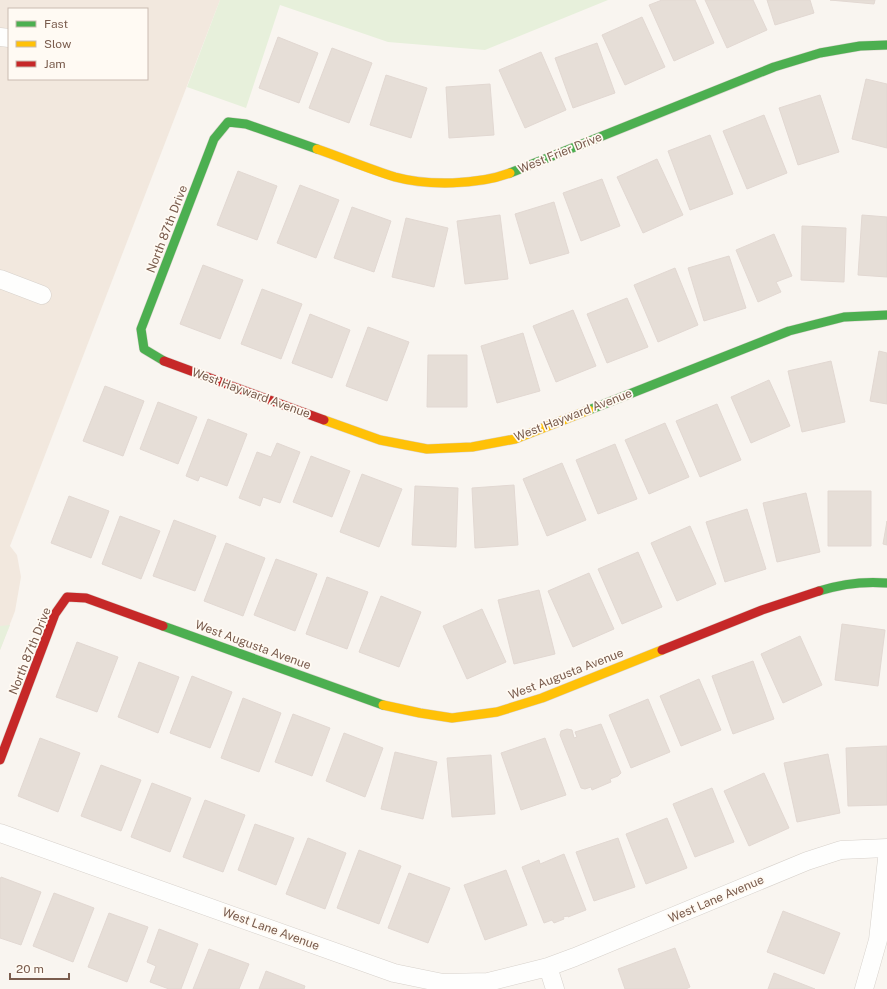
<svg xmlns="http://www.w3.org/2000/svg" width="887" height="989" viewBox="0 0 887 989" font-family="'Public Sans',sans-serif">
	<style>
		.residential { fill: #f2e8de; fill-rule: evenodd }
		.green { fill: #e7f0db }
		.building { fill: #e6ded7; stroke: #e2d8d2 }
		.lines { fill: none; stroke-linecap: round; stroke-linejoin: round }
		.street-casing { stroke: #d7d1cb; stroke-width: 19 }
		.fast-casing { stroke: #d9d2cb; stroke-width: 10 }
		.slow-casing { stroke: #d9d2cb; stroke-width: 10 }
		.jam-casing { stroke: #d9d2cb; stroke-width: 10 }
		.street { stroke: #fefefd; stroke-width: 18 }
		.fast { stroke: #4caf50; stroke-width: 9 }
		.slow { stroke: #ffc107; stroke-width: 9 }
		.jam { stroke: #c62828; stroke-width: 9 }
		.labels { text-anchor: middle; stroke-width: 3.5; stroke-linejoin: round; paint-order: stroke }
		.street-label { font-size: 12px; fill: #7a5c4d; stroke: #fffaf3 }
	</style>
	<rect width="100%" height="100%" fill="#f9f5f0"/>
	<path class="residential" d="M0 0H220L10 546 17 555 21 577 15 611 0 650ZM9 9H147V79H9Z"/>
	<path class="green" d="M220 0H608L485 50 388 42 280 5 246 108 187 87Z
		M10 625 0 650V626Z"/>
	<path class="building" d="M662 0H695L714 43 674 61 649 5Z
		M705 0H753L767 30 727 48Z
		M767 0H810L814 13 775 25Z
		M830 0H875L874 4Z
		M642 17 665 67 625 85 602 35Z
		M278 37 318 53 299 103 259 88Z
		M597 43 615 93 573 108 555 58Z
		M332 48 372 63 349 123 309 108Z
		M541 52 566 110 525 128 499 70Z
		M386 75 427 88 411 138 370 125Z
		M866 79 887 84V148L852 139Z
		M490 84 494 135 449 138 446 87Z
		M820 95 839 152 798 165 779 108Z
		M764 115 787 173 747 189 723 131Z
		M710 135 733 194 690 210 668 151Z
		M657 159 683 215 643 233 617 177Z
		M238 171 277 186 257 240 217 225Z
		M602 179 620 226 581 241 563 193Z
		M300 185 339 200 316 258 277 243Z
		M554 202 569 253 530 264 515 214Z
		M352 207 391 221 374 272 334 258Z
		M500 215 508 279 465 284 457 221Z
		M862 215 887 217V277L858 275Z
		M406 218 448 228 434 287 392 277Z
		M802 226 846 228 844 282 801 280Z
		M774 234 792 276 776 282 781 292 758 302 736 250Z
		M729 256 746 308 704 321 688 268Z
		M203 265 243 280 220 339 180 324Z
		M675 268 698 325 658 342 634 285Z
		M262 289 302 304 281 359 241 344Z
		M627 298 648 347 607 363 587 314Z
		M573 310 596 366 556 382 533 326Z
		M310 314 350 330 332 378 292 363Z
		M368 327 409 342 387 401 346 386Z
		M523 333 540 391 497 403 481 346Z
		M879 351 887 353V404L870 401Z
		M428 355H467V407H427Z
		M831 361 845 422 802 432 788 371Z
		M769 380 790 426 751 443 731 397Z
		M105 386 144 401 123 456 83 441Z
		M158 402 197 417 178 464 140 449Z
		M717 404 741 460 700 477 676 421Z
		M208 419 247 434 227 486 200 476 198 481 186 476Z
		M665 423 689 477 649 494 625 440Z
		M277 443 300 452 280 503 263 497 260 506 239 498 257 452 271 457Z
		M615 444 637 499 598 514 576 460Z
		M311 456 350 471 332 517 293 502Z
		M562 463 586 520 547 536 523 479Z
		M362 474 402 489 379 547 340 532Z
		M514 485 518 545 475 548 472 488Z
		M415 486 458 488 456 547 412 545Z
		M828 491H871V546H828Z
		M806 493 820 552 777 562 763 503Z
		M69 496 109 511 91 558 51 543Z
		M747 509 766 569 725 582 706 522Z
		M120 516 160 531 141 579 102 564Z
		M174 520 216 536 195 591 153 576Z
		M887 521V545L883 544Z
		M690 526 716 584 677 601 651 543Z
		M226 543 265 558 243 616 204 601Z
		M638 552 662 607 622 624 598 569Z
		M276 559 317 574 295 631 254 615Z
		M589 573 614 629 573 647 548 591Z
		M327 577 368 592 347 649 306 634Z
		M539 590 555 654 514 664 498 600Z
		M381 596 421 612 399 667 359 652Z
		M482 609 506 662 467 679 443 626Z
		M842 624 885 630 878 686 835 680Z
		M800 636 822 685 783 703 761 654Z
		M77 642 118 657 97 712 56 697Z
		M753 661 774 719 733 734 712 676Z
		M139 662 179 677 158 733 118 717Z
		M192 676 232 692 210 748 170 733Z
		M699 679 721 730 681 746 660 696Z
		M243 698 281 713 259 772 221 758Z
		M648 699 670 752 631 768 609 715Z
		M293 714 330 728 312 776 275 762Z
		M601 724 621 773 618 776 610 779 611 782 592 790 591 787 585 789 581 788 560 735 561 731 567 729 572 730 574 738 577 737 575 732Z
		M344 733 383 748 365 797 326 781Z
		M40 738 80 753 58 812 18 796Z
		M545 738 566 795 521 810 501 753Z
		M887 746V805L848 806 846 748Z
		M395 752 437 762 423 819 381 809Z
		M828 754 840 813 797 822 784 763Z
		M491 755 495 814 452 817 447 758Z
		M101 765 141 780 121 831 81 816Z
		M764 773 789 828 749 846 724 791Z
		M152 783 191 798 170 852 131 837Z
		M712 788 734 842 695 857 673 804Z
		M205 800 245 815 223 872 183 857Z
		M667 818 687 868 646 884 626 834Z
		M255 824 294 838 276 885 238 870Z
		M308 838 346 853 325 909 286 894Z
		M618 838 635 887 594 901 576 852Z
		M359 850 401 866 379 924 337 908Z
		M564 854 586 910 568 917V916L563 917 564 919 554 923 552 920 544 923 522 867 539 860 540 864Z
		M506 870 527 925 485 940 464 885Z
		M409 873 450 888 428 943 388 928Z
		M1 877 41 892 21 945 0 938V880Z
		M54 893 94 908 73 962 33 946Z
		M783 911 840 933 824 974 767 952Z
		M109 913 148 927 127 982 88 967Z
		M159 929 198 944 181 989H169L150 982 156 966 147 962Z
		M675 948 690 987 686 989H625L618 969Z
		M209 949 249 964 239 989H193Z
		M266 971 305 986 304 989H259Z
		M774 973 815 989H768Z"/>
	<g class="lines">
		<defs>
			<path id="street" d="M0 37 9 38
				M0 279 42 295
				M0 833 394 973 443 983 488 982 548 967 575 957 807 861 841 850 887 848
				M548 967 555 989
				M864 989 878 940 887 859"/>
			<path id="fast" d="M510 173 774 67 820 53 860 46 887 45
				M164 361 144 349 141 329 214 139 228 122 246 124 317 149
				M589 410 789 331 844 317 887 315
				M819 591C841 584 864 581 887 583
				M163 626 383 705"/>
			<path id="slow" d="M317 149C343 158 369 169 395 177 428 186 478 185 510 173
				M324 420 380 440 427 449 472 447 515 439 589 410
				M383 705 420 713 452 718 497 712 542 698 662 650"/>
			<path id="jam" d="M164 361 324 420
				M662 650 762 610 819 591
				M0 760 55 614 67 597 86 598 163 626"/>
		</defs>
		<use href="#street" class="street-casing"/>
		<use href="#fast" class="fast-casing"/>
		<use href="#slow" class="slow-casing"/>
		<use href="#jam" class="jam-casing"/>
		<use href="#street" class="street"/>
		<use href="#fast" class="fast"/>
		<use href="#slow" class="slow"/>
		<use href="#jam" class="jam"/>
	</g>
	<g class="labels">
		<g class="street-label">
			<text transform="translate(560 153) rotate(-22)" y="4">West Frier Drive</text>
			<text transform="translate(167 229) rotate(-69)" y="4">North 87th Drive</text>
			<text transform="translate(251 393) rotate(20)" y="4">West Hayward Avenue</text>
			<text transform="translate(573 415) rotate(-21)" y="4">West Hayward Avenue</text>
			<text transform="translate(253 645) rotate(20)" y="4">West Augusta Avenue</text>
			<text transform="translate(30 651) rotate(-68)" y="4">North 87th Drive</text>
			<text transform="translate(566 674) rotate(-21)" y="4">West Augusta Avenue</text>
			<text transform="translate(716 899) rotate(-23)" y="4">West Lane Avenue</text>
			<text transform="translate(271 929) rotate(20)" y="4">West Lane Avenue</text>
		</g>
	</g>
	<rect x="8" y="8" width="140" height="72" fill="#fffaf3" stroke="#cabbb1"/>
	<rect x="16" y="21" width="20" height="6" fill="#4caf50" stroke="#cabbb1"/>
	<text x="44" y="28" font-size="12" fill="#7a5c4d">Fast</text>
	<rect x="16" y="41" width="20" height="6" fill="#ffc107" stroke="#cabbb1"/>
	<text x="44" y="48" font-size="12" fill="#7a5c4d">Slow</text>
	<rect x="16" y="61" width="20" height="6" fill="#c62828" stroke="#cabbb1"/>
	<text x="44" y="68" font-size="12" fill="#7a5c4d">Jam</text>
	<path d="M10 973v6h59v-6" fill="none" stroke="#7a5c4d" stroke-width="2"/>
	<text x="16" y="973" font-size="12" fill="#7a5c4d" stroke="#fffaf3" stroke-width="3" paint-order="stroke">20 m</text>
</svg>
